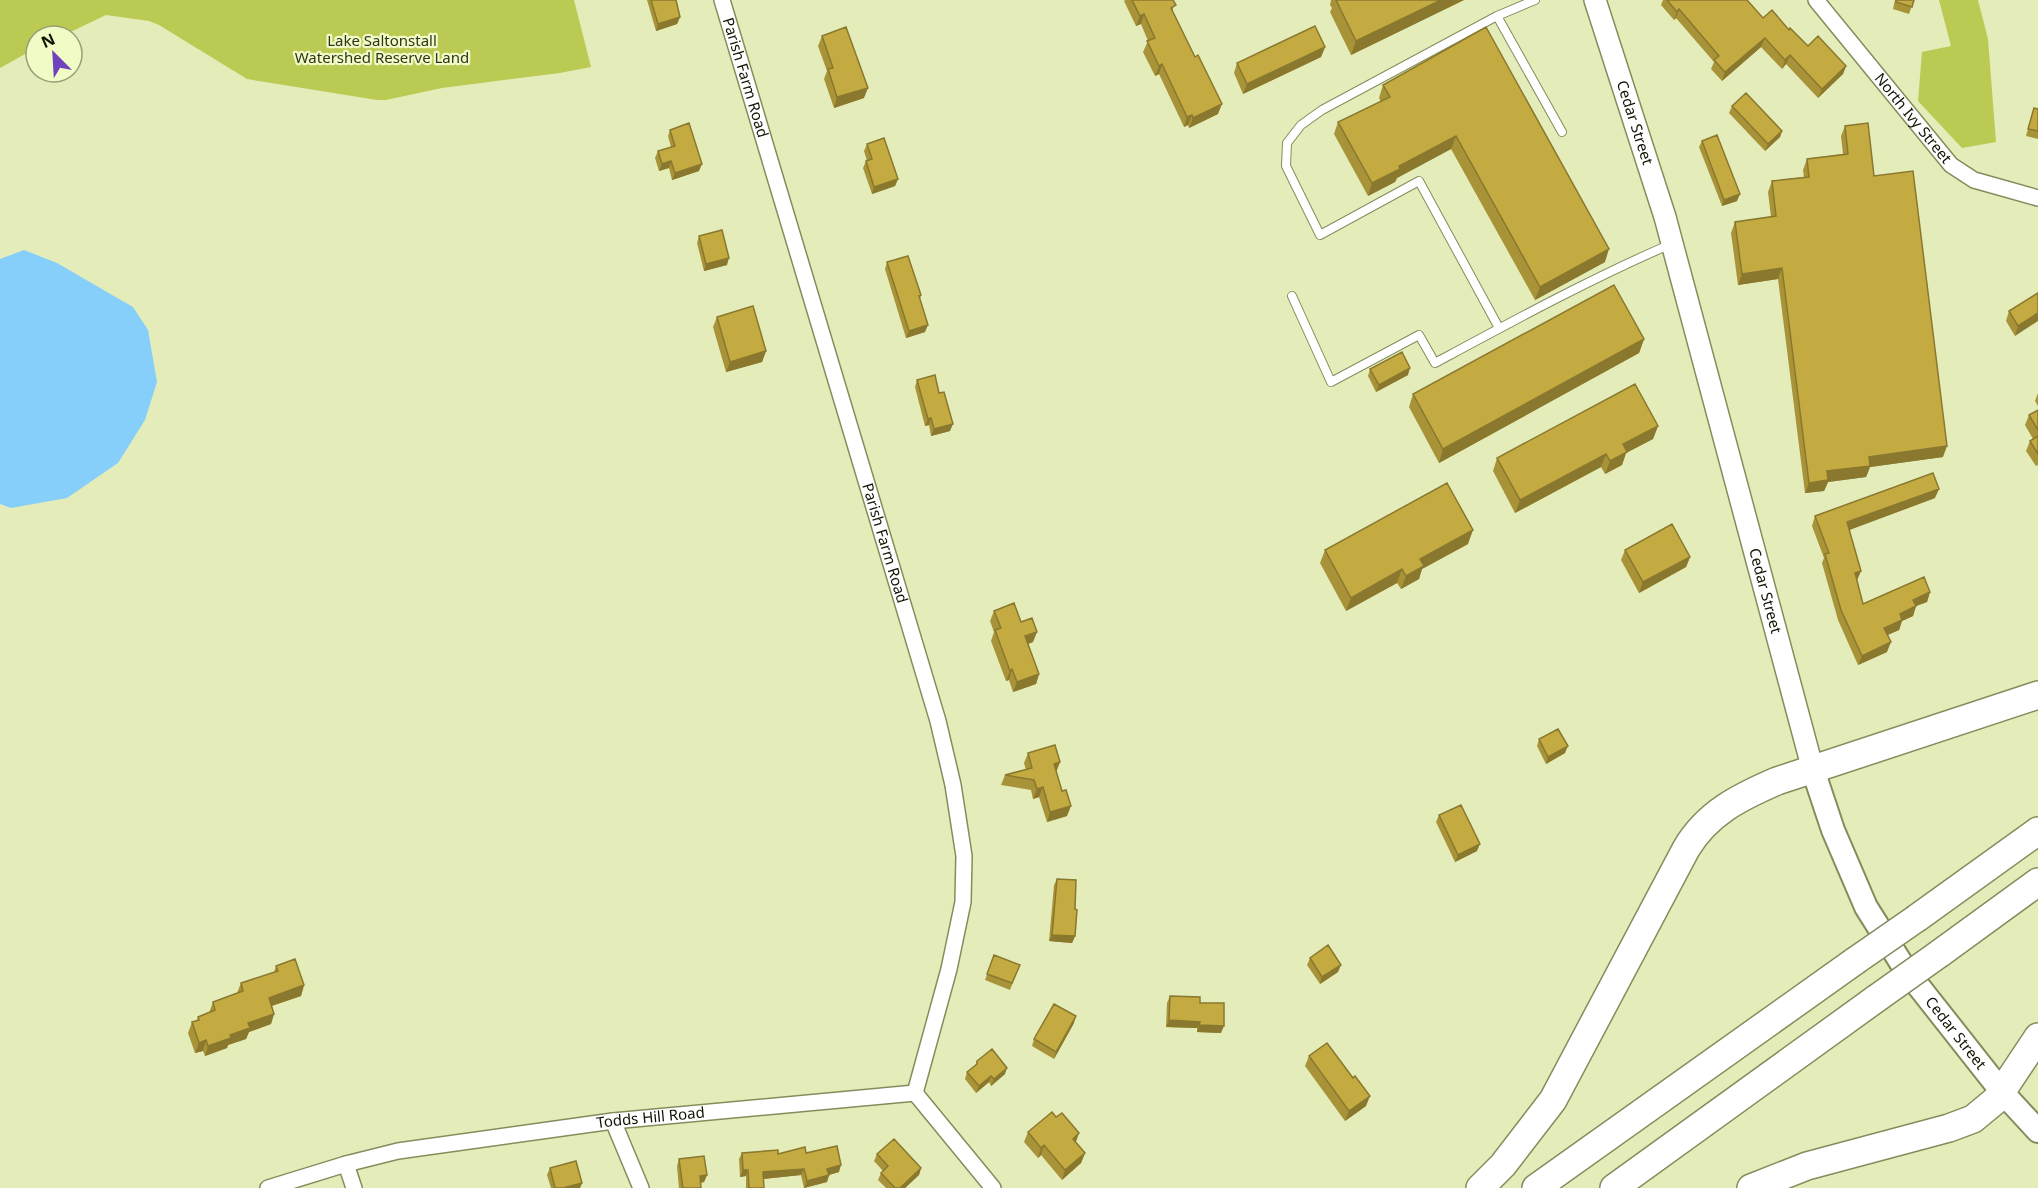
<svg xmlns="http://www.w3.org/2000/svg" width="2038" height="1188" viewBox="0 0 2038 1188" font-family="'Noto Sans',sans-serif">
	<style>
		.green { fill: #bbca52 }
		.water { fill: #86cffb }
		.lines { fill: none; stroke-linecap: round; stroke-linejoin: round }
		.lane-casing { stroke: #858c5c; stroke-width: 10 }
		.street-casing { stroke: #858c5c; stroke-width: 18 }
		.secondary-casing { stroke: #858c5c; stroke-width: 24 }
		.primary-casing { stroke: #858c5c; stroke-width: 26 }
		.highway-casing { stroke: #858c5c; stroke-width: 30 }
		.lane { stroke: #fff; stroke-width: 8 }
		.street { stroke: #fff; stroke-width: 15 }
		.secondary { stroke: #fff; stroke-width: 21 }
		.primary { stroke: #fff; stroke-width: 22 }
		.highway { stroke: #fff; stroke-width: 27 }
		.highway-bridge-casing { stroke: #858c5c; stroke-width: 30; stroke-linecap: butt }
		.highway-bridge { stroke: #fff; stroke-width: 27 }
		.wall { fill: #a99338 }
		.shaded-wall { fill: #89782e }
		.building { fill: #c4ab41; stroke: #89782e; stroke-width: 1.5 }
		.labels { text-anchor: middle; stroke-width: 4.5; stroke-linejoin: round; paint-order: stroke }
		.park-label { font-size: 15px; fill: #30341d; stroke: #f1fbc6 }
		.street-label { font-size: 15px; fill: #111403; stroke: #f1fbc6 }
	</style>
	<rect width="100%" height="100%" fill="#e4edba"/>
	<path class="green" d="M0 0H574L591 67 560 73 442 88 386 100H377L247 79 159 25 149 21 106 15 62 36H36V48L0 68Z
		M1939 0H1978L1988 39 1996 142 1962 148 1918 101 1922 52 1951 46Z"/>
	<path class="water" d="M24 250 57 263 133 307 148 330 157 382 145 420 118 463 67 498 11 508 0 504V259Z"/>
	<g class="lines">
		<defs>
			<path id="lane" d="M1497 16 1562 132
				M1292 296 1331 382 1419 335 1435 363C1513 321 1590 279 1671 244
				M1499 328 1419 181 1320 235 1286 166 1287 143 1301 125 1322 110 1497 16 1535 0"/>
			<g id="street">
				<path id="s1" d="M722 0 938 721 953 785 964 856 963 902 949 969 915 1093"/>
				<path id="s2" d="M1816 0 1951 165 1974 180 2038 198"/>
				<path d="M915 1093 993 1188"/>
				<path d="M613 1121 641 1188"/>
				<path d="M346 1164 354 1188"/>
				<path id="s3" d="M268 1188 346 1164 398 1151 613 1121 915 1093"/>
			</g>
			<g id="secondary">
				<path id="s4" d="M1595 0 1665 217 1813 770"/>
			</g>
			<g id="primary">
				<path id="s5" d="M1813 770 1833 830 1866 907 1905 969 2002 1092 2038 1131"/>
			</g>
			<path id="highway" d="M1917 918 2038 831
				M1939 954 2038 882
				M1480 1188 1503 1165 1553 1100 1686 849C1707 813 1740 797 1777 781L2038 695
				M1536 1188 1855 961
				M1614 1188 1877 998
				M1751 1188 1807 1166 1949 1128 1973 1119 1996 1100 2038 1037"/>
		</defs>
		<use href="#lane" class="lane-casing"/>
		<use href="#street" class="street-casing"/>
		<use href="#secondary" class="secondary-casing"/>
		<use href="#primary" class="primary-casing"/>
		<use href="#highway" class="highway-casing"/>
		<use href="#lane" class="lane"/>
		<use href="#street" class="street"/>
		<use href="#secondary" class="secondary"/>
		<use href="#primary" class="primary"/>
		<use href="#highway" class="highway"/>
		<defs>
			<path id="highway-bridge" d="M1855 961 1917 918
				M1877 998 1939 954"/>
		</defs>
		<use href="#highway-bridge" class="highway-bridge-casing"/>
		<use href="#highway-bridge" class="highway-bridge"/>
	</g>
	<path class="wall" d="M647 0H676L680 17 677 24 656 31Z
		M1125 0H1173V12L1218 114 1189 128 1188 125 1184 127 1159 74 1155 76 1143 52 1148 41 1141 24 1136 26 1124 1Z
		M1331 0H1464L1351 55 1330 12 1332 8 1330 5Z
		M1663 0H1747L1763 18 1789 30 1808 46 1846 66 1843 74 1818 98 1786 64 1782 69 1761 47 1722 81 1711 69 1714 62 1676 18 1674 20 1661 5Z
		M1895 0H1914L1909 14 1893 9Z
		M1486 27 1605 262 1535 300 1451 149 1397 178 1395 182 1368 196 1334 134 1338 122 1381 102 1379 98 1383 85Z
		M822 36 864 98 834 108 824 79 827 71 818 46Z
		M1325 47 1321 57 1243 94 1234 73 1237 63Z
		M1732 106 1782 131 1780 137 1765 151 1729 113Z
		M2034 108 2038 109V139L2026 136Z
		M1845 126 1874 176 1943 457 1870 467 1866 477 1828 482 1824 491 1805 493 1778 279 1738 285 1731 233 1735 222 1771 217 1768 192 1772 181 1804 177 1803 170 1807 159 1843 154 1841 136Z
		M670 130 699 171 672 180 669 168 659 171 655 158 658 151 671 147 668 136Z
		M1702 141 1737 201 1722 206 1699 147Z
		M867 144 898 179 895 186 872 194 863 168 866 161H867L864 151Z
		M699 236 727 265 704 271 697 243Z
		M887 262 921 295 920 299 925 332 906 338 885 269Z
		M2038 293 2015 336 2006 321 2009 311Z
		M717 317 766 351 762 362 726 372 713 327Z
		M1644 339 1639 353 1439 463 1409 407 1413 394Z
		M1370 369 1408 375 1376 392 1368 376Z
		M917 380 950 431 931 436 929 425 925 426 915 387Z
		M2038 393V406L2035 401Z
		M2038 410V465L2036 466 2026 451 2030 441 2033 439 2025 425 2029 415Z
		M1658 426 1653 439 1626 453 1622 465 1605 474 1601 467 1515 513 1493 471 1497 458Z
		M1935 498 1849 530 1861 571 1857 580 1863 604 1930 592 1927 602 1916 606 1913 616 1902 621 1899 630 1887 635V652L1858 665 1838 620 1822 563 1824 558 1812 526 1815 516Z
		M1468 544 1422 569 1419 579 1401 589 1397 583 1346 611 1320 563 1325 550Z
		M1625 550 1690 557 1686 567 1639 593 1621 560Z
		M994 611 1021 622 1033 642 1028 644 1039 674 1036 684 1013 692 1009 680 1006 681 991 641 994 632 990 621Z
		M1539 739 1565 753 1546 764 1537 746Z
		M1028 753 1060 762 1056 772 1067 816 1047 822 1039 797 1033 799 1031 790 1001 785 1005 775 1026 770 1024 763Z
		M1439 815 1477 851 1455 862 1436 822Z
		M1057 879 1075 936 1072 943 1049 941 1054 885Z
		M994 955 1020 965 1010 990 985 980Z
		M1310 958 1338 972 1320 984 1307 965Z
		M276 966 304 985 301 996 272 1006 274 1014 271 1024 249 1032 246 1039 228 1045 227 1048 205 1056 203 1051 195 1053 188 1033 192 1022 197 1021 198 1017 209 1013 213 1002 237 993 241 983 274 972Z
		M1170 996 1200 1003 1221 1033 1197 1032V1028L1166 1027 1167 1003Z
		M1074 1023 1054 1059 1032 1046 1034 1039Z
		M1309 1056 1353 1078 1366 1106 1345 1121 1305 1066Z
		M977 1061 1005 1074 991 1086 989 1082 976 1093 965 1079 967 1072 975 1066Z
		M1056 1117 1079 1133 1076 1142 1085 1153 1081 1163 1062 1180 1041 1155 1038 1158 1024 1142 1028 1132Z
		M742 1153 778 1154 806 1153 839 1172 829 1175 827 1182 804 1188 801 1175 764 1179V1188H746V1176L740 1177 739 1159Z
		M877 1154 921 1168 919 1175 905 1188H886L878 1180 881 1173 883 1171 874 1161Z
		M679 1159 707 1175 704 1182 701 1183V1188H679L677 1166Z
		M550 1168 582 1183 580 1188H551L547 1175Z"/>
	<path class="shaded-wall" d="M1441 0H1464L1351 55 1356 41Z
		M1679 9 1676 18 1674 20 1677 12Z
		M1144 14 1141 24 1136 26 1140 16Z
		M680 17 677 24 656 31 658 24Z
		M1765 38 1761 47 1722 81 1725 72Z
		M1325 47 1321 57 1243 94 1247 84Z
		M1790 55 1786 64 1782 69 1785 60Z
		M1162 64 1159 74 1155 76 1159 66Z
		M1846 66 1843 74 1818 98 1822 89Z
		M868 88 864 98 834 108 837 97Z
		M1222 104 1218 114 1189 128 1193 118Z
		M1192 115 1188 125 1184 127 1187 117Z
		M1782 131 1780 137 1765 151 1768 144Z
		M1456 136 1451 149 1397 178 1395 182 1368 196 1372 183 1399 166Z
		M671 161 669 168 659 171 662 164Z
		M702 164 699 171 672 180 675 173Z
		M898 179 895 186 872 194 874 187Z
		M1740 194 1737 201 1722 206 1724 200Z
		M1609 249 1605 262 1535 300 1540 287Z
		M729 258 727 265 704 271 706 264Z
		M1782 268 1778 279 1738 285 1742 274Z
		M2038 313V321L2015 336 2018 326Z
		M928 325 925 332 906 338 909 331Z
		M1644 339 1639 353 1439 463 1443 449Z
		M766 351 762 362 726 372 730 362Z
		M1410 368 1408 375 1376 392 1379 385Z
		M931 418 929 425 925 426 928 419Z
		M953 424 950 431 931 436 934 429Z
		M1658 426 1653 439 1626 453 1622 465 1605 474 1610 461 1623 444Z
		M1947 446 1943 457 1870 467 1866 477 1828 482 1824 491 1805 493 1809 483 1827 471 1869 457Z
		M1606 454 1601 467 1515 513 1520 500Z
		M1939 489 1935 498 1844 532 1847 522Z
		M1473 530 1468 544 1422 569 1419 579 1401 589 1406 576 1420 559Z
		M1690 557 1686 567 1639 593 1643 582Z
		M1402 569 1397 583 1346 611 1351 598Z
		M1861 571 1857 580 1851 582 1855 573Z
		M1930 592 1927 602 1916 606 1913 616 1902 621 1899 630 1881 638 1884 628 1913 600Z
		M1037 632 1033 642 1022 646 1025 636Z
		M1891 642 1887 652 1858 665 1862 656Z
		M1012 669 1009 680 1006 681 1010 671Z
		M1039 674 1036 684 1013 692 1017 682Z
		M1568 746 1565 753 1546 764 1548 757Z
		M1060 762 1056 772 1054 764Z
		M1043 787 1039 797 1033 799 1037 789Z
		M1071 806 1067 816 1047 822 1050 812Z
		M1480 844 1477 851 1455 862 1458 855Z
		M1052 935 1075 936 1072 943 1049 941Z
		M1341 965 1338 972 1320 984 1322 977Z
		M304 985 301 996 265 1008 269 998Z
		M274 1014 271 1024 249 1032 246 1039 228 1045 227 1048 205 1056 208 1046 248 1023Z
		M1076 1016 1074 1023 1054 1059 1056 1052Z
		M1169 1020 1200 1022 1197 1028 1166 1027Z
		M1199 1025 1224 1026 1221 1033 1197 1032Z
		M206 1040 203 1051 195 1053 199 1043Z
		M1007 1068 1005 1074 991 1086 994 1079Z
		M991 1076 989 1082 976 1093 979 1086Z
		M1370 1096 1366 1106 1345 1121 1349 1111Z
		M1079 1133 1075 1143 1073 1139Z
		M1044 1145 1041 1155 1038 1158 1041 1148Z
		M1085 1153 1081 1163 1062 1180 1065 1170Z
		M841 1165 839 1172 825 1176 827 1169Z
		M921 1168 919 1175 905 1188H900Z
		M804 1169 801 1175 761 1179 763 1172Z
		M743 1170H748L746 1176 740 1177Z
		M707 1175 704 1182 698 1183 700 1176Z
		M829 1175 827 1182 804 1188 807 1181Z
		M582 1183 580 1188H563Z"/>
	<path class="building" d="M651 0H676L680 17 658 24Z
		M1132 0H1173L1176 5 1171 8 1195 57 1198 55 1222 104 1193 118 1192 115 1187 117 1162 64 1159 66 1147 41 1155 38 1144 14 1140 16Z
		M1336 0H1441L1356 41Z
		M1667 0H1747L1763 18 1772 10 1789 30 1790 28 1808 46 1818 36 1846 66 1822 89 1790 55 1785 60 1765 38 1725 72 1714 60 1719 56 1679 9 1677 12Z
		M1896 0H1914L1912 7 1896 2Z
		M1315 26 1325 47 1247 84 1237 63Z
		M846 27 868 88 837 97 828 69 833 68 822 36Z
		M1486 27 1609 249 1540 287 1456 136 1399 166 1400 169 1372 183 1338 122 1390 97 1383 85Z
		M1746 93 1782 131 1768 144 1732 106Z
		M2034 108 2038 109V131L2028 129Z
		M689 123 702 164 675 173 671 161 662 164 658 151 675 146 670 130Z
		M1868 123 1874 176 1913 171 1947 446 1869 457 1870 466 1827 471 1828 480 1809 483 1782 268 1742 274 1735 222 1776 216 1772 181 1809 177 1807 159 1848 154 1845 126Z
		M1717 135 1740 194 1724 200 1702 141Z
		M884 138 898 179 874 187 866 161 872 159 867 144Z
		M722 230 729 258 706 264 699 236Z
		M908 256 921 295 919 296 928 325 909 331 887 262Z
		M1614 285 1644 339 1443 449 1413 394Z
		M2038 293V313L2018 326 2009 311Z
		M753 306 766 351 730 362 717 317Z
		M1402 352 1410 368 1379 385 1370 369Z
		M935 375 939 393 944 392 953 424 934 429 931 418 928 419 917 380Z
		M1635 384 1658 426 1623 444 1627 452 1610 461 1606 454 1520 500 1497 458Z
		M2038 410V430L2029 415Z
		M2038 436V454L2030 441Z
		M1933 473 1939 489 1847 522 1861 571 1855 573 1863 604 1924 577 1930 592 1913 600 1916 606 1900 614 1902 620 1884 628 1891 642 1862 656 1841 610 1825 554 1829 553 1815 516Z
		M1447 483 1473 530 1420 559 1424 566 1406 576 1402 569 1351 598 1325 550Z
		M1672 524 1690 557 1643 582 1625 550Z
		M1014 603 1021 622 1032 618 1037 632 1025 636 1039 674 1017 682 1012 669 1010 671 995 630 1001 628 994 611Z
		M1558 729 1568 746 1548 757 1539 739Z
		M1055 745 1060 762 1054 764 1062 791 1066 790 1071 806 1050 812 1043 787 1037 789 1034 780 1005 775 1032 768 1028 753Z
		M1461 805 1480 844 1458 855 1439 815Z
		M1057 879 1076 880 1075 909 1077 910 1075 936 1052 935Z
		M1328 945 1341 965 1322 977 1310 958Z
		M994 955 1020 965 1012 983 987 974Z
		M295 959 304 985 269 998 274 1014 248 1023 250 1028 230 1035 231 1038 208 1046 206 1040 199 1043 192 1022 199 1020 198 1017 215 1010 213 1002 243 991 241 983 278 971 276 966Z
		M1170 996 1200 997V1003H1224V1026L1199 1025 1200 1022 1169 1020Z
		M1054 1004 1076 1016 1056 1052 1034 1039Z
		M1327 1043 1353 1078 1355 1076 1370 1096 1349 1111 1309 1056Z
		M992 1049 1007 1068 994 1079 991 1076 979 1086 967 1072 977 1064V1061Z
		M1052 1112 1056 1117 1062 1113 1079 1133 1073 1139 1085 1153 1065 1170 1044 1145 1041 1148 1028 1132Z
		M894 1139 921 1168 900 1188H895L881 1173 888 1166 877 1154Z
		M837 1146 841 1165 827 1169 829 1175 807 1181 804 1169 763 1172 764 1188H749L748 1170H743L742 1153 778 1150V1154L805 1147 806 1153Z
		M704 1156 707 1175 700 1176 701 1188H683L679 1159Z
		M576 1161 582 1183 563 1188H555L550 1168Z"/>
	<g class="labels">
		<g class="park-label">
			<text x="382" y="46">Lake Saltonstall<tspan x="382" dy="17">Watershed Reserve Land</tspan></text>
		</g>
		<g class="street-label">
			<text dy="5" stroke="none"><textPath href="#s1" startOffset="81">Parish Farm Road</textPath></text>
			<text dy="5" stroke="none"><textPath href="#s2" startOffset="153">North Ivy Street</textPath></text>
			<text dy="5" stroke="none"><textPath href="#s4" startOffset="129">Cedar Street</textPath></text>
			<text dy="5" stroke="none"><textPath href="#s1" startOffset="567">Parish Farm Road</textPath></text>
			<text dy="5" stroke="none"><textPath href="#s4" startOffset="615">Cedar Street</textPath></text>
			<text dy="5" stroke="none"><textPath href="#s5" startOffset="302">Cedar Street</textPath></text>
			<text dy="5" stroke="none"><textPath href="#s3" startOffset="390">Todds Hill Road</textPath></text>
		</g>
	</g>
	<g transform="translate(54 54) rotate(336)"><circle r="28" fill="#f1fbc6" stroke="#979f78" stroke-width="1.5"/>
	<path d="M0-4.5L10 22L0 15L-10 22Z" fill="#6f43bb"/>
	<text y="-9" font-size="16" font-weight="bold" text-anchor="middle" fill="#111403">N</text>
	</g>
</svg>
